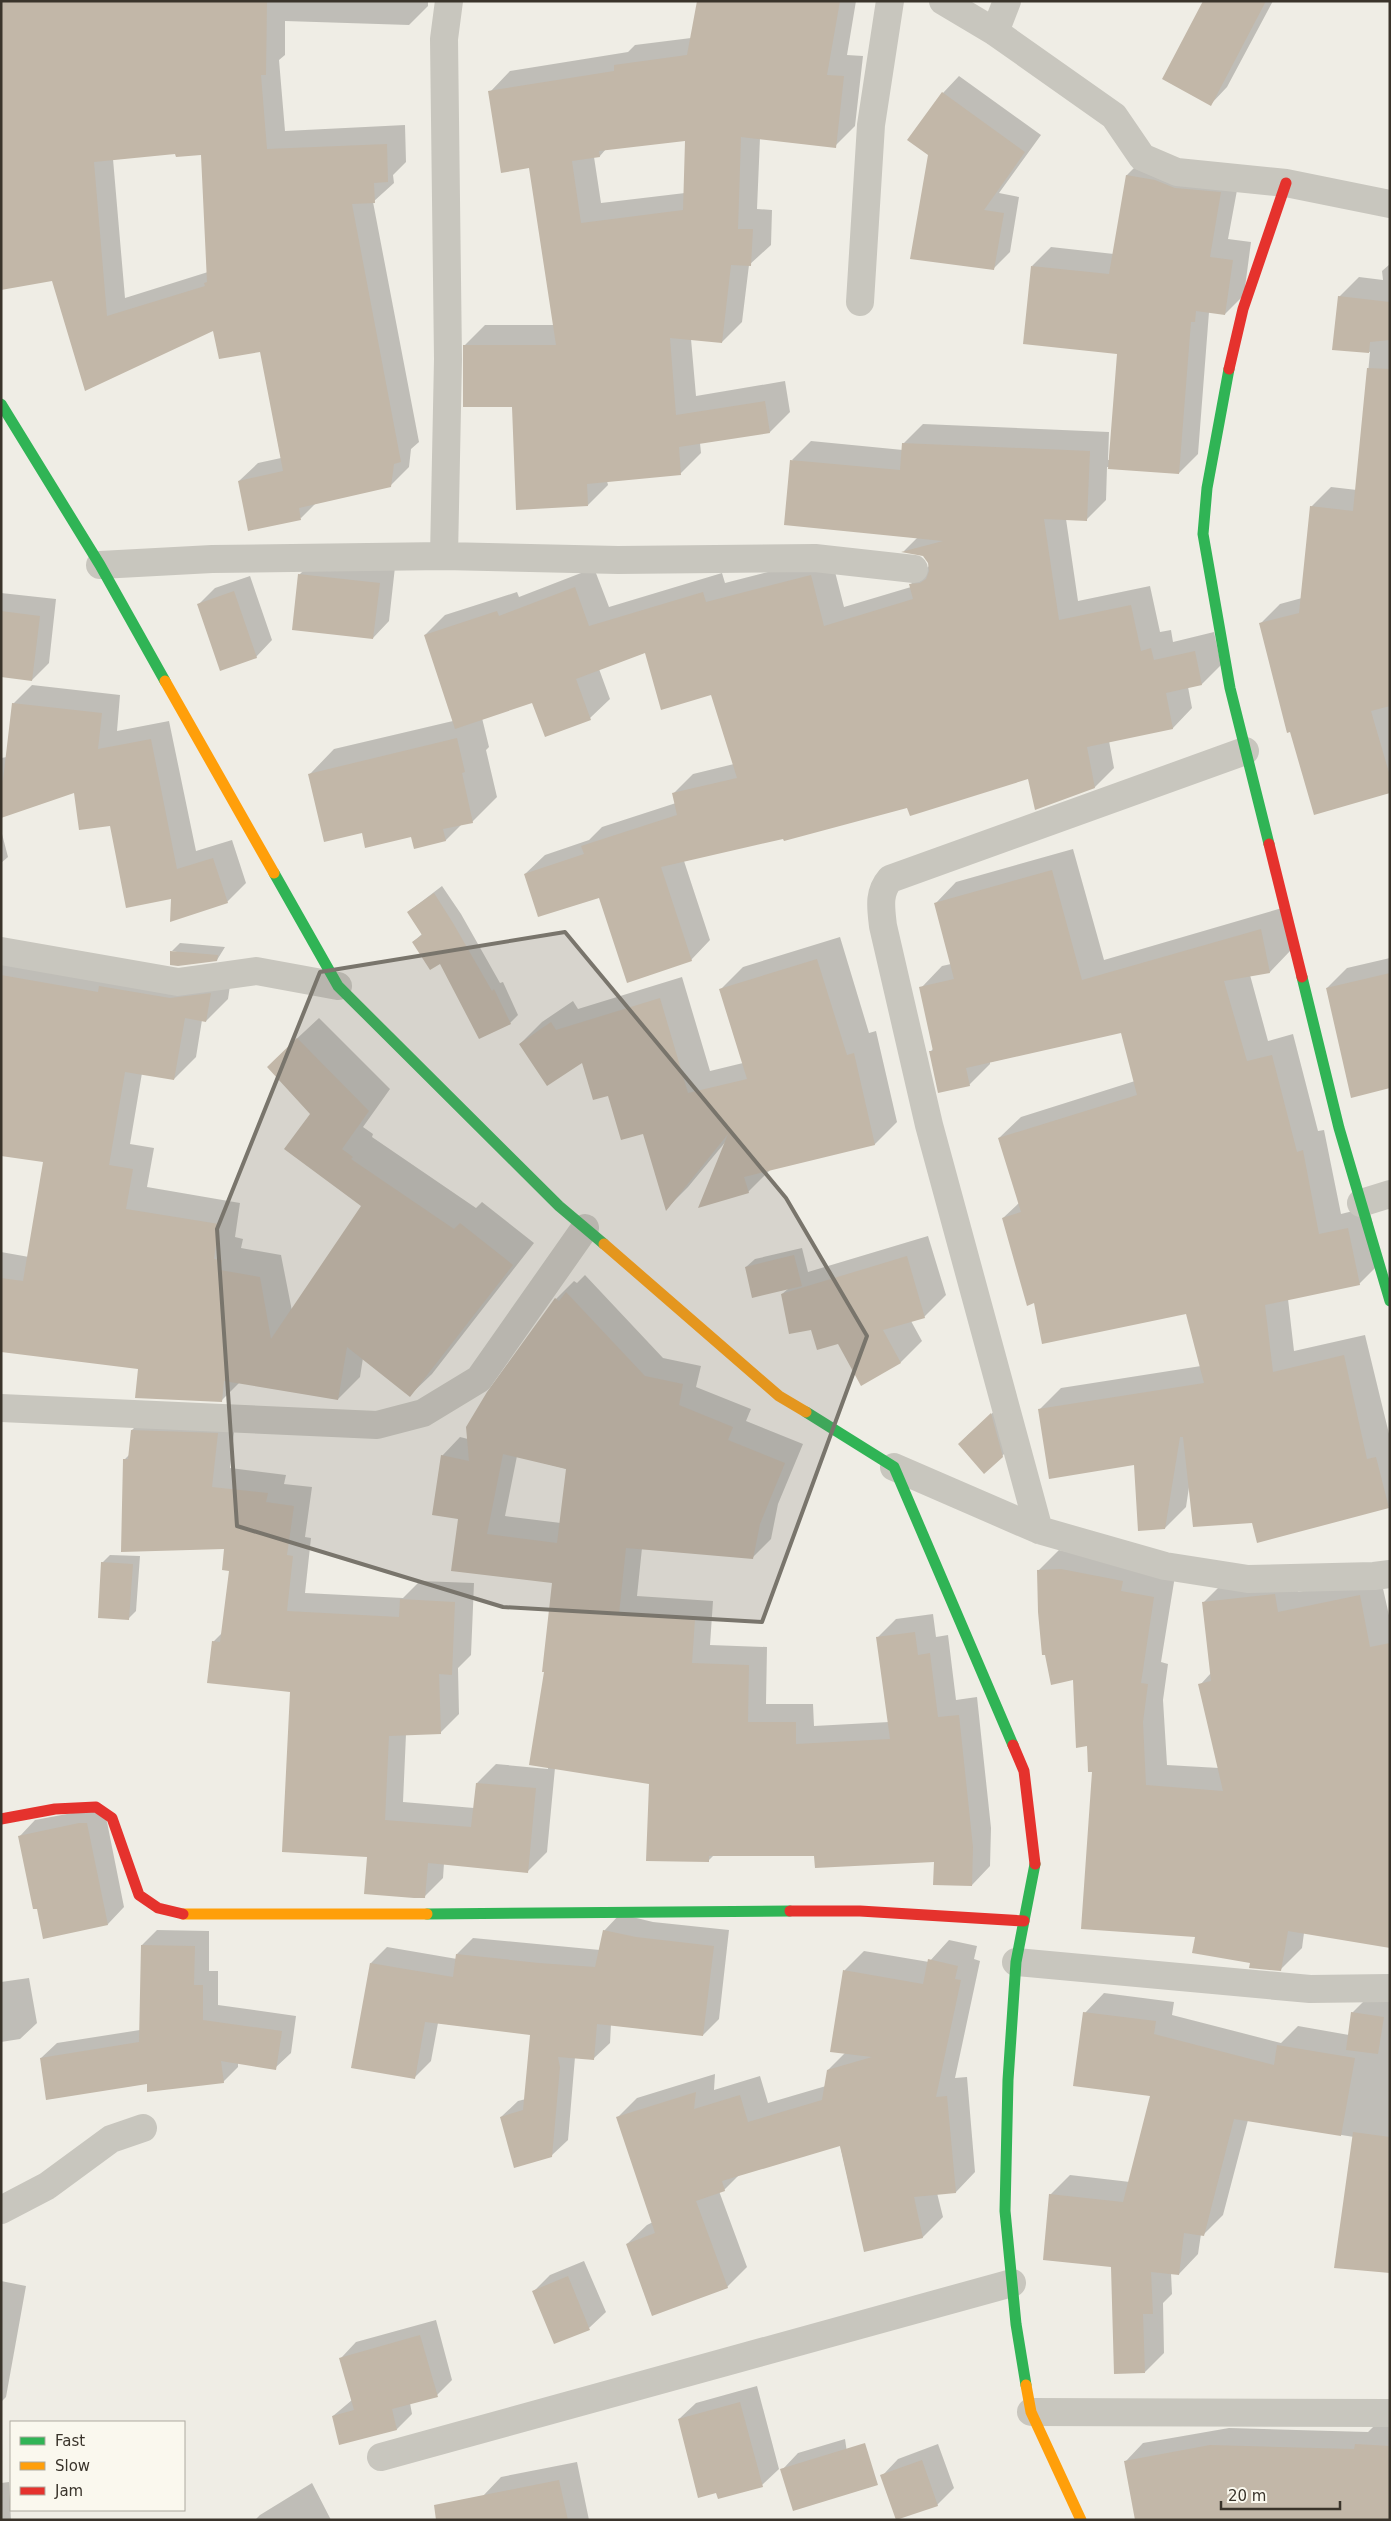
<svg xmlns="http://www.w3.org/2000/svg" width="1391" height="2521" viewBox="0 0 1391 2521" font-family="'DejaVu Sans',sans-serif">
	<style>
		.shadow { fill: #0003; fill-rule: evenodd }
		.building { fill: #c2b7a8; fill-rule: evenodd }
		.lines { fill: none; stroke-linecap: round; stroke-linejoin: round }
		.street { stroke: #c8c6be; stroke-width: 28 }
		.fast { stroke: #30b455; stroke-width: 11 }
		.slow { stroke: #ff9f0a; stroke-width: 11 }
		.jam { stroke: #e5322d; stroke-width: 11 }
		.marked { fill: #79756c; fill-opacity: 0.2; stroke: #79756c; stroke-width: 4; stroke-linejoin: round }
	</style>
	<rect width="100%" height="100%" fill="#efede5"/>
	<path class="shadow" d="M1 1H428V6L409 25 285 21V55L279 60 285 131 405 125 406 162 393 175 394 183 373 202 419 442 411 449 409 467 390 486 316 503 301 518 239 481 258 463 281 458 261 350 214 329 95 385ZM176 153 202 154 208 272 125 298 113 159Z
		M698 1H856L847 55 863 56 855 126 835 146 760 138 757 209 772 210 771 245 749 265 742 322 722 342 691 339 696 396 785 381 790 412 770 432 700 443 701 453 681 473 607 481 608 485 588 505 465 345 485 325H554L530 167 490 92 510 71 628 52 635 45 691 38ZM687 139 685 193 601 203 594 157 600 156 606 149Z
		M1205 1H1273L1227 87 1211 104Z
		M959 76 1041 135 999 193 1019 197 1010 252 993 269 943 93Z
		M1146 156 1240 174 1228 239 1251 242 1244 295 1225 314 1209 312 1198 454 1179 473 1107 467 1106 500 1086 520 1066 519 1078 601 1150 586 1160 632 1171 630 1173 642 1214 632 1221 665 1202 684 1188 687 1192 708 1173 728 1109 741 1114 768 1095 787 1029 778 684 861 710 940 691 960 599 896 525 874 545 855 589 840 602 827 676 803 674 793 693 774 734 764 712 693 646 652 599 669 610 699 590 718 546 736 533 701 482 718 489 747 486 750 497 797 472 822 462 824 446 840 415 848 412 836 363 831 310 774 334 749 453 721 425 635 445 615 517 592 519 597 594 568 609 607 722 573 725 583 831 556 844 607 911 587 910 585 930 565 924 555 904 551 918 537 792 460 811 441 903 450V444L923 424 1109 432 1108 460H1110L1118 353 1032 266 1051 247 1114 254 1127 175Z
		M1390 264V792L1260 624 1280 604 1302 598 1311 507 1331 487 1357 490 1370 352 1334 349 1339 297 1359 277 1383 280 1382 271Z
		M316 558 395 567 389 621 373 638 299 575Z
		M250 576 272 640 256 657 199 604 215 588Z
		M1 593 56 599 49 663 32 680 1 676Z
		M32 685 120 695 117 731 169 721 196 851 232 840 246 883 227 902 172 897 111 825 76 791 1 816V758L7 757 13 704Z
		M1 830 8 857 1 863Z
		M1073 849 1104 960 1282 908 1291 950 1270 972 1250 975 1268 1041 1293 1034 1318 1131 1324 1130 1341 1214 1369 1207 1381 1262 1359 1284 1288 1299 1294 1351 1365 1335 1390 1438V1506L1258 1541 1253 1522 1189 1487 1186 1507 1165 1528 1135 1464 1039 1410 1061 1388 1201 1366 1187 1313 1035 1302 1003 1218 1020 1202 999 1138 1021 1117 1135 1081 1122 1031 990 1062V1064L969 1085 930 1052 934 1048 921 988 942 966 951 964 935 904 956 882Z
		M442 886 461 914 500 983 503 982 518 1015 510 1023 441 962 413 942 422 934 408 912Z
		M840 937 869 1033 876 1031 897 1122 875 1144 771 1169 748 1192 727 1140 688 1187 667 1208 644 1132 583 1061 520 1044 542 1022 573 1001 578 1009 682 977 710 1071 743 1063 721 989 743 967Z
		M1 943 117 970 232 972 228 999 206 1021 202 1020 196 1057 174 1079 142 1073 130 1144 154 1148 147 1187 240 1203 235 1237 243 1239 241 1248 281 1255 292 1311 363 1206 312 1114 290 1045 319 1018 390 1089 363 1127 373 1134 372 1137 476 1208 482 1202 534 1243 432 1374 410 1395 363 1358 360 1377 338 1399 240 1382 221 1401 139 1368 1 1344V1252L29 1257 44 1161 1 1155Z
		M180 943 225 947 217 960 172 951Z
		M1390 958V1087L1327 988 1347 968Z
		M928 1236 946 1295 924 1317 911 1321 922 1341 901 1362 861 1384 839 1342 812 1329 782 1294 789 1288 746 1267 755 1259 802 1248 808 1272Z
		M585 1275 663 1358 701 1366 696 1387 751 1409 746 1421 803 1444 778 1504 771 1539 752 1558 642 1548 637 1596 713 1601 710 1645 767 1647 766 1704H813L814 1726 889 1722 878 1637 896 1619 933 1614 936 1637 948 1635 956 1700 977 1697 991 1828 990 1866 972 1885 935 1860 815 1855H714L708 1861 650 1783 555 1768 547 1852 528 1871 444 1863 443 1878 424 1897 369 1856 292 1690 213 1642 223 1632 230 1570 226 1547 124 1460 130 1454 132 1430 151 1411 236 1415 230 1468 286 1475 284 1484 312 1487 305 1537 311 1538 305 1593 403 1598 420 1581 474 1583 471 1655 458 1668 459 1714 440 1733 406 1734 403 1802 474 1808 477 1783 496 1764 548 1769 545 1671 554 1582 459 1518 442 1456 460 1437 468 1439 556 1299 574 1281 577 1283ZM517 1456 567 1469 561 1523 505 1516Z
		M999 1407 1010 1448 1002 1456 967 1436Z
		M1059 1550 1175 1576 1161 1662 1168 1664 1163 1700 1167 1765 1219 1768 1200 1685 1211 1673 1203 1603 1224 1582 1296 1574 1298 1592 1380 1575 1390 1620V1946L1304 1933 1302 1948 1281 1969 1251 1962 1196 1936 1093 1771 1074 1679 1038 1571Z
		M110 1555 140 1556 136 1611 128 1619 102 1563Z
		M104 1807 124 1907 108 1924 38 1907 19 1837 35 1820Z
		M620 1914 653 1922 729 1930 719 2019 703 2035 611 2024 610 2043 593 2059 575 2057 568 2140 551 2156 501 2117 518 2101 526 2099 531 2034 438 2023 431 2061 415 2077 371 1963 387 1947 457 1959V1954L473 1938 600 1950 604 1931Z
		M157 1930 209 1931V1971H218V2005L296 2016 291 2053 275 2068 238 2062V2067L223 2082H148L41 2058 57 2043 140 2030 142 1945Z
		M949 1940 977 1946 974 1959 980 1961 955 2078 967 2077 975 2172 956 2192 937 2193 943 2217 923 2237 865 2250 840 2145 739 2175 724 2190 719 2191 747 2267 727 2287 627 2244 647 2225 653 2222 617 2118 637 2098 715 2074 714 2090 760 2076 768 2103 826 2086 828 2070 846 2052 845 1970 864 1951 929 1962Z
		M29 1978 37 2023 20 2039 1 2042V1982Z
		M1104 1993 1174 2002 1172 2015 1281 2043 1298 2026 1349 2035 1352 2013 1372 1993 1390 1996V2272L1354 2137 1248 2120 1223 2215 1204 2234H1201L1198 2254 1179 2274 1171 2273 1172 2294 1163 2303 1164 2353 1145 2372 1112 2266 1050 2195 1070 2175 1130 2182 1152 2095 1085 2013Z
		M584 2261 606 2312 589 2328 534 2291 550 2275Z
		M1 2281 26 2286 6 2397 1 2402Z
		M436 2320 452 2380 437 2395 410 2403 412 2414 397 2429 333 2416 352 2400 341 2358 356 2342Z
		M757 2386 779 2469 762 2485 679 2419 696 2403Z
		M1374 2426 1390 2427V2520L1126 2461 1143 2443 1229 2428 1368 2432Z
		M845 2439 851 2480 782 2470 798 2453Z
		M938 2444 954 2488 937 2505 882 2476 898 2459Z
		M577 2462 589 2520H488L483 2496 501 2477Z
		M9 2482 11 2520H1V2483Z
		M312 2483 331 2520H255L260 2515Z"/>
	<path class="building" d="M1 1H267L266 75H261L267 149 387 144 388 182 374 183 375 203 352 204 401 462 394 464 391 487 299 508 301 520 248 531 238 481 283 471 260 352 219 359 213 331 85 391 52 281 1 290ZM175 154 176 157 201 155 207 282 204 283 205 286 107 316 94 162Z
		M697 1H840L827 75 844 76 836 148 741 137 738 229H753L751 266 731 265 722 343 670 338 676 415 765 401 770 433 679 447 681 475 587 484 588 506 516 510 512 407H463V345H556L529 168 501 173 488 91 614 71V65L687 55ZM685 141 683 210 581 223 572 161 600 157 599 151Z
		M1203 1H1266L1211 106 1162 79Z
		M942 92 1025 152 984 210 1004 213 994 270 910 259 928 155 907 140Z
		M1126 175 1155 180 1175 188 1221 192 1210 257 1233 260 1225 315 1196 311 1195 322H1191L1179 474 1108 469 1117 354 1023 344 1031 266 1109 274Z
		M1338 296 1390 302V340L1370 342 1369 353 1332 350Z
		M1367 368 1390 369V706L1371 711 1390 776V793L1314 815 1290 732 1287 733 1259 623 1299 613 1310 506 1353 511Z
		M902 443 1090 451 1087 521 1044 519 1059 620 1131 605 1141 651 1151 648 1154 660 1195 651 1202 685 1166 693 1173 729 1087 747 1095 788 1035 810 1028 779 910 816 907 808 784 841 783 839 661 867 692 961 627 983 599 898 538 917 524 874 584 854 581 846 677 815 672 793 737 778 711 695 661 710 645 653 576 679 591 720 545 737 532 703 455 729 424 635 497 611 499 616 575 587 589 626 703 592 706 602 811 575 824 626 913 599 909 584 920 583 926 579 929 571 928 563 923 556 901 552 943 541 784 525 790 460 900 470Z
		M298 574 380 583 373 639 292 630Z
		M234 591 257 658 220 671 197 604Z
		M1 611 40 616 32 681 1 677Z
		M12 703 102 713 98 749 151 739 177 869 213 858 228 903 170 922 171 899 126 908 110 826 79 830 74 793 1 818V781L3 780Z
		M457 738 465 772 462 773 473 823 443 829 446 841 414 849 411 837 365 848 362 833 324 842 308 774Z
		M1052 870 1082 980 1261 929 1270 973 1224 981 1247 1061 1272 1055 1297 1152 1303 1150 1319 1234 1348 1228 1360 1285 1265 1305 1273 1372 1344 1355 1367 1459 1376 1457 1389 1508 1257 1543 1252 1523 1193 1527 1183 1437H1180L1165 1529 1138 1531 1134 1465 1049 1479 1038 1409 1204 1383 1186 1314 1042 1344 1034 1303 1027 1306 1002 1218 1021 1212 998 1138 1137 1095 1121 1033 966 1068 970 1086 938 1093 929 1051H933L919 987 954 979 934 903Z
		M434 893 453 923 492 991 494 989 511 1024 479 1039 440 964 430 970 412 942 422 935 407 912Z
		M170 951 218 955 217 961 178 966 170 965Z
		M817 959 847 1055 854 1053 875 1145 744 1177 749 1193 698 1208 728 1134 666 1211 643 1134 621 1140 608 1096 593 1100 582 1063 547 1086 519 1044 551 1022 556 1030 660 998 688 1093 747 1079 719 989Z
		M1390 973V1088L1351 1098 1326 988Z
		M1 975 98 992 99 986 170 998 211 993 206 1022 185 1018 174 1080 125 1072 109 1165 133 1169 126 1209 219 1224 214 1259 222 1260 220 1270 260 1277 271 1339 361 1206 284 1149 310 1114 267 1067 297 1038 369 1111 342 1149 353 1157 351 1159 454 1229 460 1223 513 1265 410 1397 347 1347 338 1400 224 1381 222 1402 135 1398 138 1369 1 1352V1278L23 1281 43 1162 1 1156Z
		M794 1255 802 1286 752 1298 745 1267Z
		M907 1256 925 1318 883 1330 901 1363 861 1386 838 1344 817 1350 811 1330 789 1334 781 1294Z
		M566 1292 645 1376 683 1384 679 1405 733 1427 728 1440 785 1463 760 1524 753 1559 626 1548 619 1614 695 1619 692 1663 749 1665 748 1722H796V1744L890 1739 876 1637 915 1632 918 1655 930 1653 938 1717 959 1715 973 1847 972 1886 933 1885 934 1862 815 1868 814 1856H709V1862L646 1861 649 1784 529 1765 544 1672H542L552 1583 451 1571 458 1519 432 1515 441 1455 469 1461 466 1427 487 1392 555 1298 559 1301ZM503 1454 566 1469 557 1543 487 1534Z
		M991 1413 1003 1457 984 1474 958 1444Z
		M131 1430 218 1433 212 1487 268 1493 266 1502 294 1506 287 1555 293 1556 287 1611 399 1617 400 1599 455 1602 452 1675 439 1674 441 1734 389 1736 385 1820 471 1827 476 1783 536 1788 528 1873 428 1863 425 1898H414L364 1894 367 1857 282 1852 290 1692 207 1683 212 1641 220 1642 229 1571 222 1570 224 1549 121 1552 123 1459H128Z
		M101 1562 133 1564 129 1620 98 1618Z
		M1061 1569 1123 1581 1121 1591 1154 1597 1141 1683 1148 1684 1143 1722 1146 1785 1223 1791 1198 1684 1211 1681 1202 1602 1275 1594 1278 1612 1360 1595 1370 1647 1390 1643V1948L1288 1931 1281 1971 1249 1968 1250 1963 1192 1953 1195 1937 1081 1929 1092 1772H1088L1087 1746 1076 1748 1073 1680 1051 1685 1045 1655H1042L1038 1612 1037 1570Z
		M79 1823H87L108 1925 43 1939 37 1909H33L18 1836Z
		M603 1930 636 1937 714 1946 703 2036 597 2024 594 2060 558 2057 560 2067 552 2157 514 2168 500 2117 523 2110 530 2035 425 2022 415 2079 351 2068 370 1963 453 1977 456 1954 539 1963 595 1967Z
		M141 1945 195 1946 194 1985H203V2020L282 2031 276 2070 221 2061 224 2083 147 2092V2084L46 2100 40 2058 139 2042Z
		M928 1959 958 1966 955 1979 961 1980 936 2097 947 2096 956 2193 914 2197 923 2238 864 2252 840 2146 722 2181 725 2191 696 2201 728 2288 652 2316 626 2244 655 2233 616 2117 696 2092 694 2109 740 2095 748 2122 822 2100 827 2070 872 2057 830 2052 843 1970 923 1984Z
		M1083 2012 1156 2021 1154 2034 1274 2065 1277 2045 1355 2058 1341 2136 1234 2119 1204 2236 1184 2233 1179 2275 1151 2272 1153 2314H1143L1145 2373 1114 2374 1111 2267 1043 2260 1049 2194 1123 2202 1150 2096 1073 2086Z
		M1351 2012 1384 2017 1378 2054 1346 2050Z
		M1353 2132 1390 2137V2273L1334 2268Z
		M568 2276 590 2330 554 2344 532 2291Z
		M420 2335 438 2397 392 2409 397 2430 339 2445 332 2416 354 2410 339 2358Z
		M740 2402 763 2487 718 2499 716 2493 698 2498 678 2419Z
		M865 2443 878 2485 793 2511 780 2469Z
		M1355 2444 1390 2446V2520H1135L1124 2461 1210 2445 1354 2449Z
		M922 2460 938 2506 896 2520 880 2475Z
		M559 2480 568 2520H436L434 2505Z"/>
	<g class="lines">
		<path class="street" d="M943 1 995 32 1114 116 1142 157 1177 172 1286 183 1390 204
			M995 32 1007 1
			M860 302 871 125 890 1
			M444 556 448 359 444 39 449 1
			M100 565 212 559 444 556 618 560 815 558 914 569
			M1 951 178 982 256 971 338 986
			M1361 1203 1390 1194
			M1 1408 377 1425 423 1413 479 1379 585 1228
			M894 1467 1039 1530 1165 1566 1248 1579 1374 1576 1390 1574
			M1039 1530 929 1125 883 926C881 908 878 893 890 879L1245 751
			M1016 1962 1310 1989 1390 1988
			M1 2210 47 2186 111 2139 143 2128
			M1031 2412 1390 2413
			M381 2457 1012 2283"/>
		<path class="fast" d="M1229 369 1207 488 1203 534 1230 688 1269 844
			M1 404 100 565 165 681
			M274 873 338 986 559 1206 604 1244
			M1302 977 1339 1128 1390 1301
			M806 1412 894 1467 1013 1745
			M427 1914 790 1911
			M1026 2385 1016 2324 1005 2211 1008 2080 1016 1962 1035 1864"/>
		<path class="slow" d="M165 681 274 873
			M604 1244 779 1396 806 1412
			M183 1914H427
			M1026 2385 1031 2412 1081 2520"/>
		<path class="jam" d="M1229 369 1243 309 1286 183
			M1269 844 1302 977
			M1013 1745 1024 1771 1035 1864
			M1 1819 55 1809 96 1807 112 1818 139 1895 158 1908 183 1914
			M790 1911H860L1024 1921"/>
	</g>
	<path class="marked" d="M565 932 786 1198 867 1336 762 1622 503 1607 237 1526 217 1229 320 972Z"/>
	<rect width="1391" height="2521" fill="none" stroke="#3a342b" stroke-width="5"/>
	<rect x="10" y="2421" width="175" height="90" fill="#faf8ee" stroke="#adaaa0"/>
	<rect x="20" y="2437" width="25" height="8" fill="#30b455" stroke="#adaaa0"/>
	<text x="55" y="2446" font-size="15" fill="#3a342b">Fast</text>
	<rect x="20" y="2462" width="25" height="8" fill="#ff9f0a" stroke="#adaaa0"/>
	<text x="55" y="2471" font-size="15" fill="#3a342b">Slow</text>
	<rect x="20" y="2487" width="25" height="8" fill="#e5322d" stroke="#adaaa0"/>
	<text x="55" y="2496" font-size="15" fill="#3a342b">Jam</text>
	<path d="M1221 2501v8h119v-8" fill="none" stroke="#3a342b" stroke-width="2.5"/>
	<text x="1228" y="2501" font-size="15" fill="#3a342b" stroke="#faf8ee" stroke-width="4" paint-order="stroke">20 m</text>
</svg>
